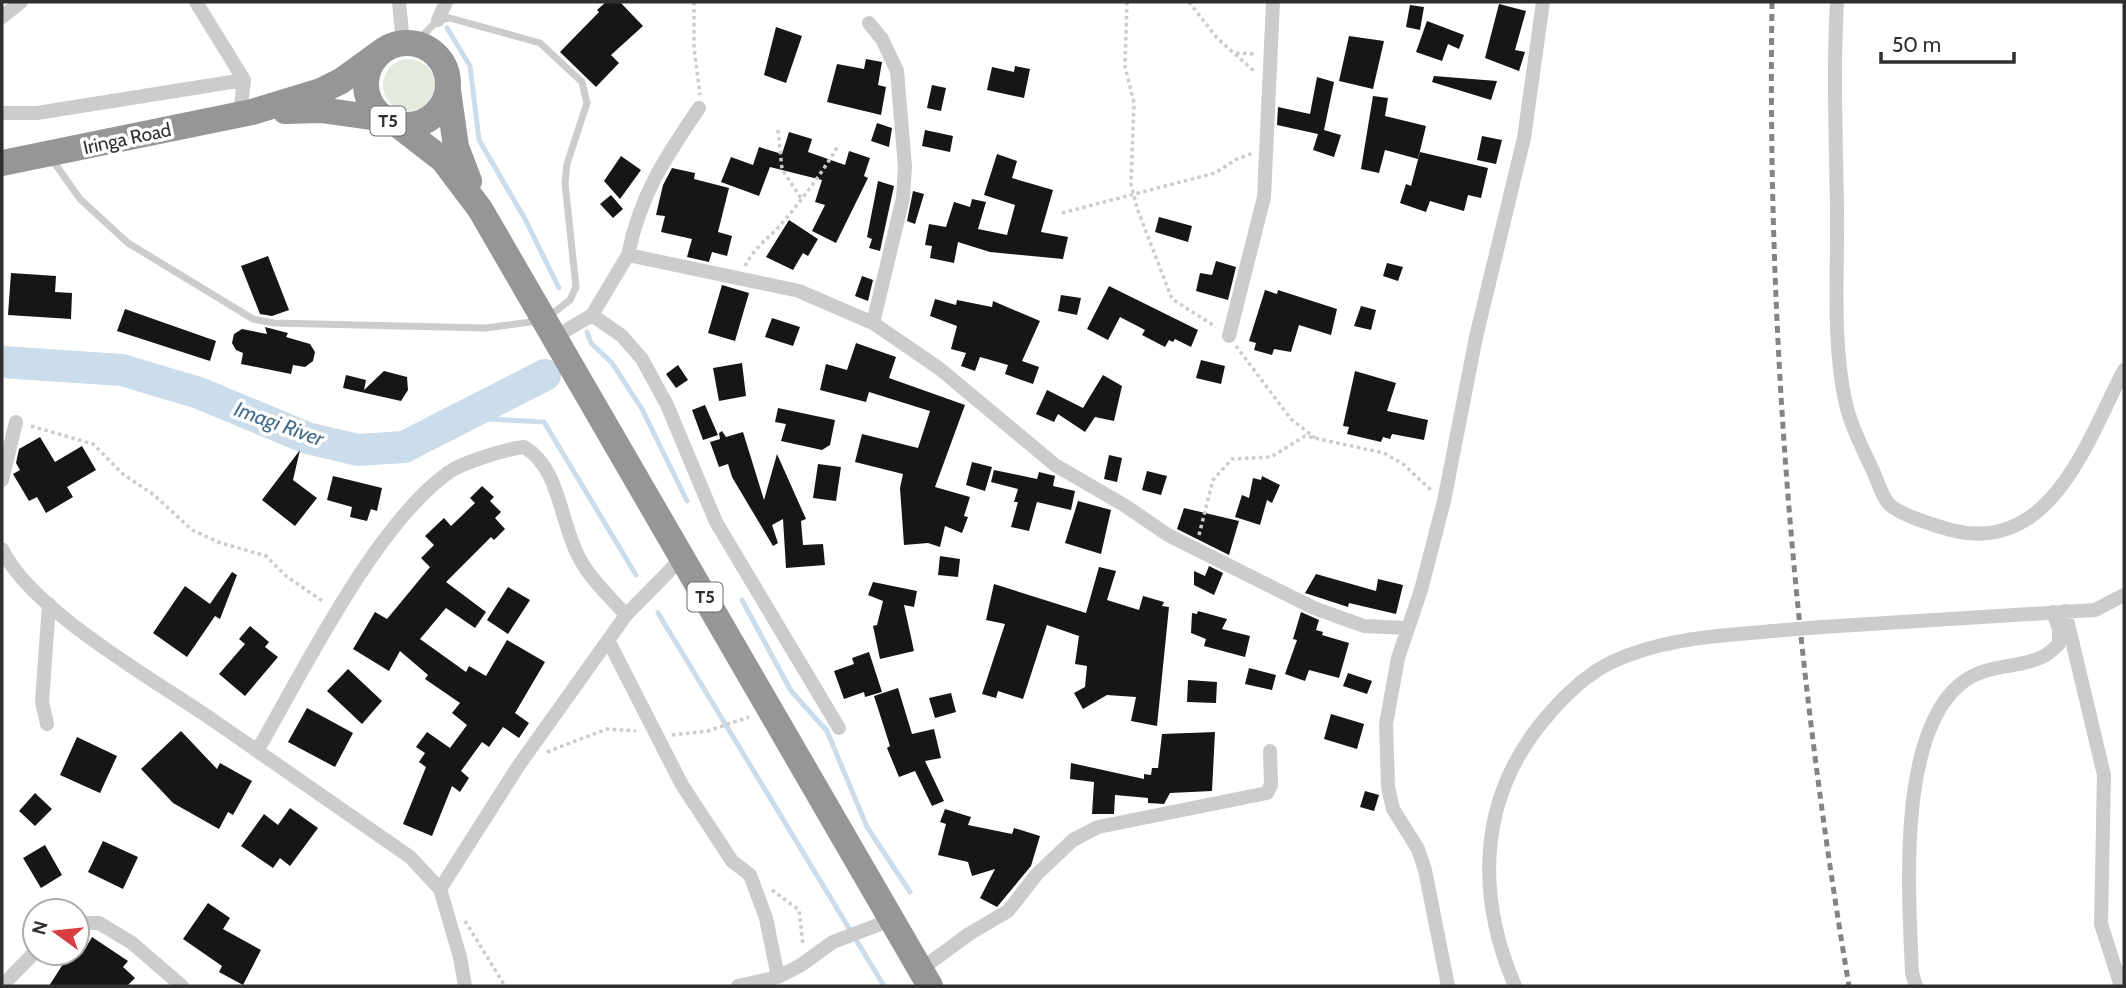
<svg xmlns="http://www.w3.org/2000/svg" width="2126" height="988" viewBox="0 0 2126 988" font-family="Cabin,sans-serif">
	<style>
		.green { fill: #e4ebde }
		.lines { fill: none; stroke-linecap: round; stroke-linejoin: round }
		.stream { stroke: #cbdcea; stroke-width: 5 }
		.river { stroke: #cbdcea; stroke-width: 32 }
		.building { fill: #161616 }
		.path { stroke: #ccc; stroke-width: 3.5; stroke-dasharray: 3.5 3.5; stroke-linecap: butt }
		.lane { stroke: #ccc; stroke-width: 7 }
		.street { stroke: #ccc; stroke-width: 14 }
		.highway { stroke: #969696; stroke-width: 26 }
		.rail { stroke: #848484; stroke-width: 5; stroke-dasharray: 7 5; stroke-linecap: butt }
		.street-bridge { stroke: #ccc; stroke-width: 14 }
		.labels { text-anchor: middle; stroke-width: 7; stroke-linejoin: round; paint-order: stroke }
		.shield { fill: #fff; stroke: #6d6d6d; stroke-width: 2 }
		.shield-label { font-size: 18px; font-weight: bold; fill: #2f2f2f }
		.street-label { font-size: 19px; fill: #2f2f2f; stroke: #fff }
		.water-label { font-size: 21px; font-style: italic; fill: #426b8c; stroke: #fff }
	</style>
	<rect width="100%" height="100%" fill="#fff"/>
	<path class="green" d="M383 85a26 26 0 1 1 52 0a26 26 0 1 1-52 0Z"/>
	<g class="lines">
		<path class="stream" d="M447 28 470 66 479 140 525 219 559 288
			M587 332 591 343 612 363 642 409 687 501
			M484 408 489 419 544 422 636 575
			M742 600 791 691 827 731 867 827 910 892
			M658 613 884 986"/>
		<path class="river" d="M2 362 122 370 199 393 307 438 358 450 404 447 545 375"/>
	</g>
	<path class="building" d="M606 2H620L643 26 611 55 619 63 596 87 560 52 599 12 597 10Z
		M1499 4 1526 11 1515 50 1525 52 1519 71 1485 58Z
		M1410 5 1424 7 1420 30 1406 27Z
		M1427 21 1464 35 1459 49 1448 44 1442 61 1416 52Z
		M776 27 802 36 786 83 764 75Z
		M1349 36 1384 41 1373 89 1339 81Z
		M866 59 882 62 878 85 886 87 881 115 827 102 837 64 864 69Z
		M1015 66 1030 69 1024 98 987 90 992 67 1014 72Z
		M1434 76 1497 81 1491 100 1432 82Z
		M1317 77 1334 82 1324 130 1341 135 1334 157 1313 150 1318 134 1277 125 1278 107 1310 114Z
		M932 85 946 88 941 111 927 108Z
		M1373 96 1388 98 1385 116 1426 126 1418 159 1385 150 1379 173 1361 169Z
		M877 123 892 128 889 147 871 141Z
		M925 130 953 136 950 152 922 146Z
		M789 132 812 139 808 152 845 165 849 151 870 158 864 176 868 178 836 243 812 231 825 205 815 202 822 180 770 167 759 196 721 182 731 157 753 165 759 147 782 154Z
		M1482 136 1502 140 1496 164 1477 160Z
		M1420 152 1488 168 1481 198 1468 195 1464 211 1430 201 1426 212 1400 203 1406 184 1411 186Z
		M997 154 1017 161 1012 178 1053 190 1041 232 1068 237 1063 259 990 252 958 242 954 263 930 258 932 246 925 245 929 224 946 227 954 202 970 207 972 199 986 202 978 229 1007 235 1015 205 984 195Z
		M621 156 641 170 620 199 604 181Z
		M672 168 695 173 694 179 729 188 718 232 732 236 727 256 712 252 709 262 687 257 692 239 661 232 665 216 656 215 663 185Z
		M878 181 894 186 880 251 869 248 872 239 867 237Z
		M913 191 924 194 915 224 907 221Z
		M611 195 623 209 613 218 600 204Z
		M1159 217 1192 226 1188 242 1155 232Z
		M789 220 818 239 808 256 803 253 793 270 766 257Z
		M268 256 289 310 272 316 260 314 241 266Z
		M1216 261 1236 267 1228 300 1196 291 1200 273 1212 275Z
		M1387 263 1403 267 1398 281 1383 276Z
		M11 273 56 276 55 292 72 293 71 319 8 315Z
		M862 276 873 280 868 301 855 296Z
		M722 285 749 293 735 341 708 333Z
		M1109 286 1198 330 1191 347 1175 339 1173 342 1169 340 1165 347 1142 335 1145 330 1120 317 1108 340 1087 329Z
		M1265 290 1277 294 1278 290 1337 309 1331 335 1299 325 1291 352 1274 349 1272 355 1254 350 1256 343 1249 341Z
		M1061 295 1081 298 1077 315 1058 311Z
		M935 299 956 305 957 300 992 307 993 301 1040 321 1022 361 1039 367 1033 384 1005 374 1008 365 980 357 975 371 961 366 966 353 951 349 957 326 930 316Z
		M1361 306 1376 310 1371 330 1354 326Z
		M125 309 216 341 210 361 117 331Z
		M772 318 800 327 793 346 765 337Z
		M265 327 288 333 286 337 310 344 315 352 313 361 305 367 293 365 291 374 241 364 243 353 236 350 232 343 234 334 242 329 267 334Z
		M856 343 896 357 889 378 965 405 935 487 970 497 964 516 968 517 962 533 945 526 940 547 928 543 904 545 900 488 903 474 855 462 862 434 918 448 930 411 869 392 866 402 820 390 826 364 847 370Z
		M1201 360 1225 366 1221 384 1196 378Z
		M742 363 746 396 719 401 713 368Z
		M678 365 688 380 676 388 666 374Z
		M384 371 407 377 408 390 401 401 343 388 346 375 366 380 364 390Z
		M1355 371 1396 383 1387 411 1428 420 1424 440 1392 434 1390 439 1383 437 1381 442 1347 434 1349 427 1343 426Z
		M1103 375 1122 386 1114 421 1095 417 1085 432 1058 414 1054 422 1036 414 1047 390 1083 408Z
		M705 405 718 435 703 440 692 410Z
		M778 408 835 420 830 445 822 450 781 441 786 424 775 422Z
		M722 431 726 437 743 432 764 500 777 454 806 519 801 521 803 545 823 544 825 565 786 568 783 519 772 525 778 543 773 546 732 477 728 464 719 467 710 442 720 439 719 433Z
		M40 437 55 462 82 446 96 470 67 487 73 497 46 513 37 497 29 501 13 474 20 470 16 463 19 449Z
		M300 450 293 480 317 498 295 526 262 500Z
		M1109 455 1122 458 1117 482 1104 479Z
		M972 462 992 467 985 491 966 485Z
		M818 464 841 467 836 501 813 498Z
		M994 470 1037 479 1039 472 1055 476 1053 486 1075 491 1071 510 1037 502 1029 531 1011 527 1018 502H1014L1018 489 991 482Z
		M1147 471 1167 476 1161 495 1142 490Z
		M333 476 382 488 377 511 371 509 367 521 350 517 352 507 327 500Z
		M1262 476 1280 485 1272 503 1267 500 1260 525 1235 517 1242 495 1249 498 1253 478 1261 480Z
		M482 486 494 497 490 501 501 512 495 518 505 529 494 540 491 537 446 582 486 612 475 628 446 608 420 639 466 672 469 666 486 676 507 640 545 662 515 713 529 723 519 738 503 727 489 747 482 742 461 771 469 778 460 792 452 786 432 836 403 824 426 767 419 762 425 753 416 747 427 732 450 748 467 725 452 713 460 703 425 679 428 675 400 651 389 671 353 649 375 612 387 619 430 567 421 558 434 545 425 536 444 518 451 526 475 503 470 498Z
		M1078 501 1111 510 1101 554 1065 543Z
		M1184 508 1239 521 1229 555 1177 529Z
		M940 556 960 559 958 577 938 575Z
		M1209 566 1223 573 1214 595 1194 585V571L1205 576Z
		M1099 567 1116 571 1107 600 1139 610 1143 596 1164 602 1162 606 1169 607 1157 726 1131 721 1136 697 1107 695 1083 709 1074 693 1085 687 1087 666 1075 664 1079 636 1047 625 1023 699 998 691 996 698 982 694 1005 624 986 620 994 584 1086 613Z
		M232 572 237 575 220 619 215 616 187 657 153 633 185 586 210 604Z
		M1316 574 1376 591 1378 579 1403 585 1396 614 1349 603 1348 607 1305 593Z
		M873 582 917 591 914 607 904 605 914 651 880 659 873 626 877 625 883 601 868 595Z
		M508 587 530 600 508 634 487 620Z
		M1198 611 1227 619 1222 629 1250 636 1245 657 1204 646 1206 639 1191 633 1192 613 1197 614Z
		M1301 612 1319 620 1316 630 1323 632 1322 635 1349 643 1339 678 1309 670 1305 681 1285 674 1297 640 1293 639Z
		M250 626 269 642 265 647 278 657 245 696 219 674 245 644 239 639Z
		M869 652 882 692 865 697 864 692 844 699 834 671 854 664 852 658Z
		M1249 668 1276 675 1272 690 1245 684Z
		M348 669 382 701 362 724 327 691Z
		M1348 673 1372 681 1367 694 1343 686Z
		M1188 680 1217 682 1216 703 1187 702Z
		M898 688 912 734 934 729 941 758 925 761 944 801 932 806 915 771 899 777 887 748 890 746 874 696Z
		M951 693 956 712 935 718 929 698Z
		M307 708 353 733 335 767 288 742Z
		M1331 714 1364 724 1357 749 1324 739Z
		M181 731 217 769 220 763 252 781 233 815 228 812 219 829 173 803 141 769Z
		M1215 732 1212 791 1170 793 1164 804 1148 803V798L1115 795 1114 814H1092L1094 782 1070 779 1071 763 1144 779V774L1151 775 1152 768H1158L1162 734Z
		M77 737 117 756 100 793 60 775Z
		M1365 791 1379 795 1374 811 1360 807Z
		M35 793 52 809 35 826 19 811Z
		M290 808 318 828 290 866 280 858 273 868 241 846 264 814 278 825Z
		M945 809 971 817 968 825 1012 834 1014 828 1040 836 1031 866 997 907 980 898 995 869 972 876 968 862 938 855 946 824 940 822Z
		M103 841 138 857 123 889 88 872Z
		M45 845 62 875 41 888 23 858Z
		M208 903 230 918 223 929 261 950 243 985 219 972 222 966 183 939Z
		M92 937 128 961 123 967 135 978 127 986H49L70 953H77V944L85 949Z"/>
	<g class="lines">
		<path class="path" d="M694 2V47L700 95
			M1127 2 1125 66 1134 103 1131 184 1137 208 1172 299 1216 327
			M1189 2 1217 38 1254 71
			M1236 53 1256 54
			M778 130 782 169 801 198
			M1062 213 1215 173 1237 159 1253 153
			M745 266C756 244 774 235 788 216 807 193 824 170 839 144
			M1236 346 1291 419 1315 438
			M31 426 93 444 123 474 154 495 192 530 218 542 266 556 286 576 324 602
			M1199 535 1213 480 1232 459 1271 457 1305 436 1384 453 1403 464 1432 491
			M672 735 708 731 749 717
			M547 752 607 729 636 731
			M772 890 799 910 803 945
			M465 921 505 986"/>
		<path class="lane" d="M415 43 438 20 450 18 540 43 582 82 587 103 567 164 565 183 576 287 570 300 548 317
			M51 158 80 199 128 243 253 319 274 323 485 328 538 321"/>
		<path class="street" d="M196 2 244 80 240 114
			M399 2 403 43
			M1837 2C1833 71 1836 140 1837 209 1838 271 1832 338 1845 400 1850 424 1862 447 1872 469 1877 479 1881 494 1888 503 1897 514 1936 526 1951 530 2052 556 2088 438 2124 370
			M2 17 21 2
			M438 20 446 2
			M869 23 882 39 897 71 905 167 903 198 873 323
			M2 113H37L244 80
			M628 255C640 195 665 158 699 108
			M592 315 628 255 799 291 873 323 940 369 1055 465 1124 505 1168 535 1314 608 1364 626 1406 628
			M1229 336 1264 197 1273 2
			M555 337 592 315 622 336 642 359 667 405 716 522 839 728
			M2 480 16 422
			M2 549C30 609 151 678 207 716 275 763 342 810 410 857L440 889 460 957 465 986
			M2065 611 2104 775 2101 924 2121 986
			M1822 627 2095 610 2124 595
			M608 640 682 785 732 861 750 875 766 918 778 977
			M47 724 42 702 49 604
			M257 751C304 670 374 526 449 472 464 462 506 449 524 447 561 468 560 526 581 561 592 581 611 598 626 615
			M440 889 519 765 626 615 682 558
			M77 923H99L132 943 182 986
			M920 970 969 934 1008 911 1037 874 1073 840 1098 827 1267 793 1271 785 1270 751
			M2 986 35 952
			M738 986 778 977 801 965 833 942 891 920
			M1448 986 1425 870 1418 849 1393 809 1388 787 1386 724 1398 658 1421 590 1444 501 1476 337 1524 138 1543 2
			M1515 986C1476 895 1478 800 1543 721 1562 698 1585 675 1612 662 1662 638 1719 636 1773 631
			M1916 986 1912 973C1909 897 1897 741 1958 686 1985 662 2015 670 2042 657 2048 655 2054 648 2059 644V629L2053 612"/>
		<path class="highway" d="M366 84a41 41 0 1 1 82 0a41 41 0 1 1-82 0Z
			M448 90 456 147 469 181
			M285 111 321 110 385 119
			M398 125 443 160 480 209 930 986
			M2 163 252 112 321 91 341 81 381 52"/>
		<path class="rail" d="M1772 2C1767 332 1794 660 1849 986"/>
		<path class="street-bridge" d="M1773 631 1822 627"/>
	</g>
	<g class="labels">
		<g class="shield">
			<rect x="370.5" y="106.5" width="35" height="29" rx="5"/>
			<rect x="687.5" y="582.5" width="35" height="29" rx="5"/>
		</g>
		<g class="shield-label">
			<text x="388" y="127">T5</text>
			<text x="705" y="603">T5</text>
		</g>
		<g class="street-label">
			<text transform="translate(127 138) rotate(-12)" y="7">Iringa Road</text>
		</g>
		<g class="water-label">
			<text transform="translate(279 424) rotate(20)" y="7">Imagi River</text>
		</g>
	</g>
	<rect width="2126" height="988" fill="none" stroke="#2f2f2f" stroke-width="7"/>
	<g transform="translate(56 932) rotate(285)"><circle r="33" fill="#ffffff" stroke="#acacac" stroke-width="2"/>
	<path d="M0-5L12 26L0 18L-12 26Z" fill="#d93e42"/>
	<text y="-10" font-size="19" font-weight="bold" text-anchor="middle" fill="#2f2f2f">N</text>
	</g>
	<path d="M1881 52v10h133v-10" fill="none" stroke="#2f2f2f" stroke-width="3.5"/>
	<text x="1892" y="52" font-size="21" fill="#2f2f2f" stroke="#ffffff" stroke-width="5" paint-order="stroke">50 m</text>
</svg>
